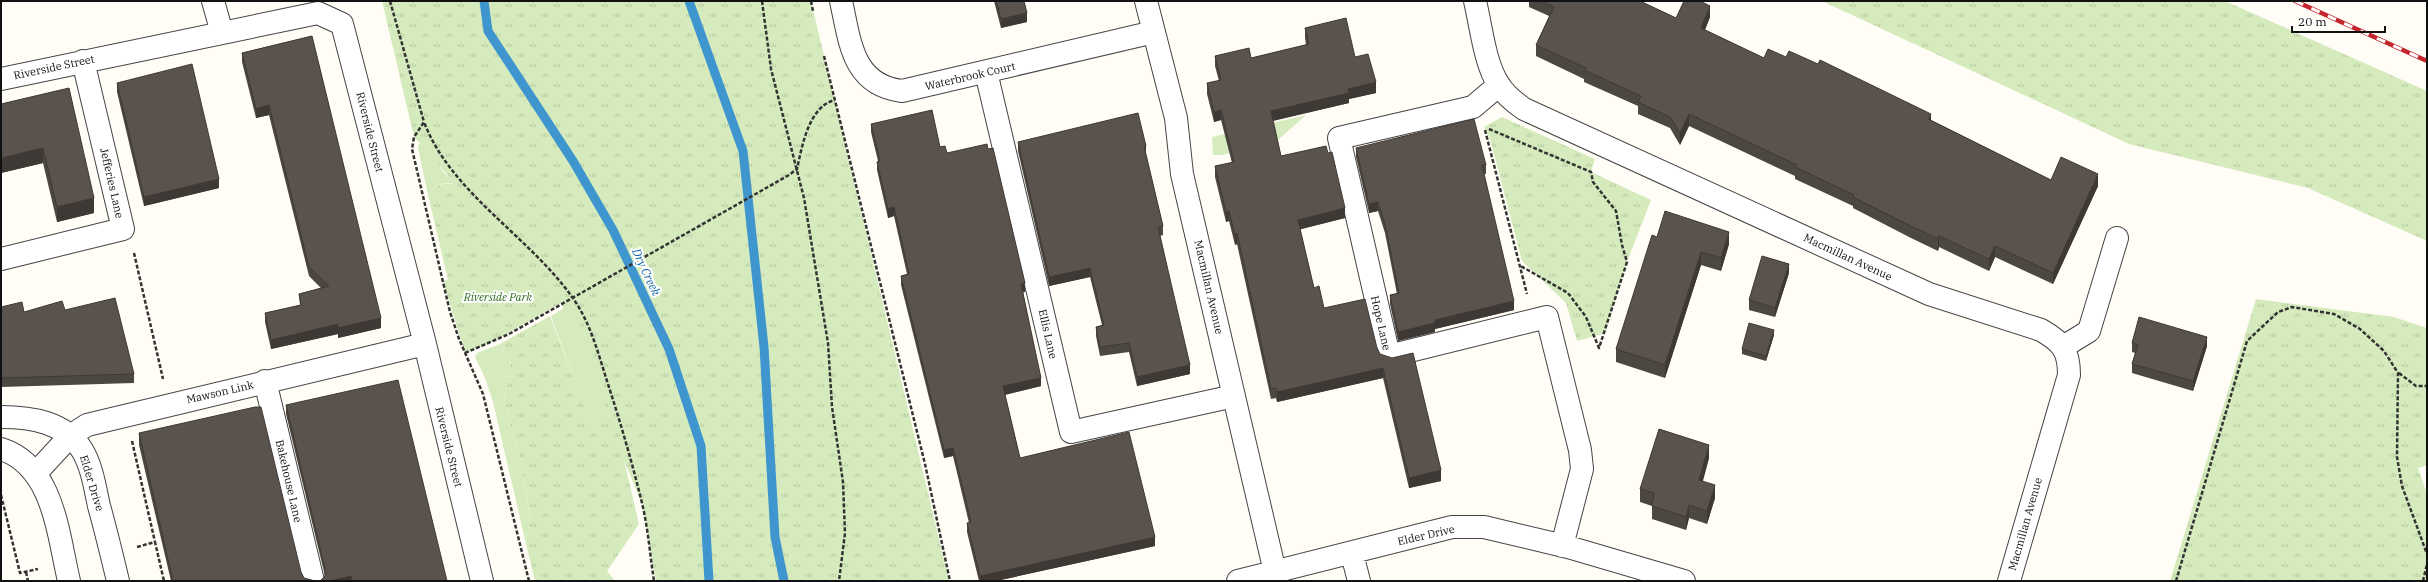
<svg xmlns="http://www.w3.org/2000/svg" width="2428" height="582" viewBox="0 0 2428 582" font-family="'IBM Plex Serif',serif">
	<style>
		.grass { fill: url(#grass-tufts) }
		.garden { fill: #d5ebbd }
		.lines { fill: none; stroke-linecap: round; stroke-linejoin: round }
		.stream { stroke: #3f96cf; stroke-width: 9 }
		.street-casing { stroke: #444; stroke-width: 24 }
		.path { stroke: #333; stroke-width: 2.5; stroke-dasharray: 4 2; stroke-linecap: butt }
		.street { stroke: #fff; stroke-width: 22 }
		.rail-casing { stroke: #c4262e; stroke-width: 4.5 }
		.rail { stroke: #fff; stroke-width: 3; stroke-dasharray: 9; stroke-linecap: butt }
		.wall { fill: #4d4742 }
		.shaded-wall { fill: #3f3936 }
		.building { fill: #5a524d; stroke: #3f3936 }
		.labels { text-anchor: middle; stroke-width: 4; stroke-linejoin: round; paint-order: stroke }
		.street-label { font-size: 11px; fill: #111; stroke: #fff }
		.park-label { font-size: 11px; font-style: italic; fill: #2f6b1f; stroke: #fff }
		.water-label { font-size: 12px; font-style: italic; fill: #1768a6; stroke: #fff }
	</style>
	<defs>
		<pattern id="grass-tufts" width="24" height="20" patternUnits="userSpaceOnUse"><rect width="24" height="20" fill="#d5ebbd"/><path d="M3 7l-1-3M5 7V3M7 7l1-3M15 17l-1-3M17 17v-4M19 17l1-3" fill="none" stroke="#b6c8a1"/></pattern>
	</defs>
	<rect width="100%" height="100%" fill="#fffdf5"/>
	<path class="grass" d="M382 1H811L949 581H656L642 504 624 460 639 524 607 571 615 581H535L526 544 530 517 522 469 504 399 511 363 500 344 550 316 577 387 604 408 561 303 490 343 465 353 443 281 448 280 428 195C435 184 443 183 455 184L414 137Z
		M1822 1H2225L2427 91V241L2308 188 2129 144Z
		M1502 117 1595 159 1591 172 1651 200 1627 262 1605 333 1577 341 1566 303 1522 261 1490 139 1484 127Z
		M2256 299 2394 317 2427 328V465L2418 468 2427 494V581H2170Z"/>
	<path class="garden" d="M1306 115 1278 140 1222 155H1213L1212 137Z
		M419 144H425L443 172 456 184C444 182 435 184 428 195L418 148Z
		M566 307H570C583 328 609 382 605 406 604 411 600 417 598 423H593L588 418 551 316Z
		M500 344 511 363 504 399 522 469 530 518 526 544 493 402 485 378 475 357 477 353Z"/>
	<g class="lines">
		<path class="stream" d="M484 1 488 31 573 161 613 230 669 349 701 446 709 581
			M689 1 743 151 764 347 775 537 784 581"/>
		<defs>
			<path id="street" d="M213 1 222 33
				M841 1C850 41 852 85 902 91L1154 32
				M1146 1 1176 118 1182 174 1275 572
				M1475 1C1481 26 1485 65 1499 85 1505 95 1514 102 1524 109L1929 294 2041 330C2062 342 2069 350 2069 375L2009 581
				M986 72 1071 432 1234 396
				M1 79 318 13 342 24 425 344 482 581
				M1499 85 1473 107 1339 138 1389 356 1547 317 1580 450 1582 469 1562 546
				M1 259 123 229 83 61
				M2063 347 2089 331 2117 238
				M265 381 313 581
				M1 417C31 417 65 422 82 450 92 466 95 488 99 506 106 531 112 556 118 581
				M1 449C54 466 58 535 69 581
				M35 474 70 436 87 425 425 344
				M1352 554 1359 581
				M1238 581 1452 527H1484L1568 547 1684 581"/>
		</defs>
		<use href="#street" class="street-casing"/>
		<path class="path" d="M390 1 424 122
			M762 1 771 69 804 198 828 343 832 407 843 482 845 533 839 581
			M811 1 813 11
			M824 56 925 464 950 581
			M1489 129 1591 172 1593 182 1616 211 1622 245 1627 262 1599 348 1586 317 1568 293 1519 265
			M1485 130 1527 294
			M134 253 163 379
			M465 353 509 334 789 175 797 169C802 146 809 106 835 100
			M2399 373 2416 386H2427
			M132 441 155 542
			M1 495 20 573 38 569
			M137 547 155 542 164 581
			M26 572 28 581
			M529 581 483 394 459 339 450 312 412 149 414 137 424 122C451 193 529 236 572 297 590 321 598 353 607 381 620 421 632 462 642 503 648 528 650 555 654 581
			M2176 581 2247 341 2278 312 2292 307 2334 314 2360 329 2384 351 2398 373 2397 457 2402 486 2427 554
			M2423 581 2427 564"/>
		<use href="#street" class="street"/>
		<defs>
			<path id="rail" d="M2295 1 2427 61"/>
		</defs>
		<use href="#rail" class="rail-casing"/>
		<use href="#rail" class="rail"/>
	</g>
	<path class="wall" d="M994 1H1024L1027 22 1001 28Z
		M1529 1H1640L1676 18 1710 17 1705 30 1764 58 1786 57 1931 120 2051 180 2098 186 2053 284 1995 257 1989 271 1939 247 1938 251 1911 238 1853 208V206L1795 179V176L1689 126 1680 145 1670 128 1638 114V106L1584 82V79L1536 56V45L1549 16 1529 7Z
		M1305 28 1355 57 1376 93 1349 99V103L1273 121 1281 156 1328 153 1345 218 1300 229 1314 288 1324 308 1377 348 1441 481 1409 488 1383 378 1277 402 1276 398 1271 399 1237 244 1235 245 1229 221 1226 222 1215 177V166L1232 163 1221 120 1214 122 1207 94V83L1219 81 1215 66V56L1251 58 1306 45 1305 38Z
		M312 36 381 328 338 338V334L271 349 265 322V313L300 305 299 294 321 288 309 276 269 115 256 118 242 62V53Z
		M117 83 219 188 144 206 117 92Z
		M69 88 94 213 57 222 43 163 1 173Z
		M871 124 940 147 947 153 1025 292H1023L1041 386 1005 395 1020 458 1155 546 996 581H979L967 532V523H969L953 456 944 458 901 285V276L907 274 894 216 888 218 877 170V162L878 161 871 132Z
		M1018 142 1146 155 1163 226V235L1160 236 1190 374 1137 386 1129 352 1100 356 1096 336V327L1102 325 1090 277 1049 286 1018 151Z
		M1356 148 1486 165V174H1484L1514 310 1435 329V332L1398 341 1390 304V295L1397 294 1385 233 1378 211 1369 213 1356 157Z
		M1657 237 1729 244 1721 271 1701 265 1665 378 1616 362V349Z
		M1789 273 1775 317 1749 310V300Z
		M1 307 24 312 65 310 134 374V383L1 387Z
		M1774 335 1766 361 1742 354V349Z
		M2132 343 2207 346 2193 391 2132 373V364L2135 353 2132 352Z
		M286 405 447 581H320L325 576 286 414Z
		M139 433 301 572 304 578 315 581H171L139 445Z
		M1709 458 1703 481 1715 498 1707 524 1689 518 1686 530 1652 519V506L1640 502V489Z"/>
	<path class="shaded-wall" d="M1710 6V17L1701 39V28Z
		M1027 13V22L1001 28V19Z
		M1376 82V93L1349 99V103L1271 121V111L1348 89Z
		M269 105V115L256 118V109Z
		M1221 110V120L1214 122V112Z
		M1689 114V126L1680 145V133Z
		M1931 114V125L1928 119Z
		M1144 146H1146V155Z
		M43 148V163L1 173V158Z
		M2098 174V186L2053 284V273Z
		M219 179V188L144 206V197Z
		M94 198V213L57 222V207Z
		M1378 202V211L1369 213V204Z
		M894 207V216L888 218V209Z
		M1345 208V218L1298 230V220Z
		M1229 211V221L1226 222V212Z
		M1729 232V244L1721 271V258Z
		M1237 233V244L1235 245V235Z
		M1939 236V247L1938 251V239Z
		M1995 246V257L1989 271V259Z
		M1701 252V265L1665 378V365Z
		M1789 264V273L1775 317V308Z
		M1090 268V277L1049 286V277Z
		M1025 283V292L1021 293V284Z
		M1514 301V310L1435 329V332L1398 341V332L1435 320Z
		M381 318V328L338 338V334L271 349V340L338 324Z
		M1774 330V335L1766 361V356Z
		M2207 337V346L2193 391V381Z
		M1190 365V374L1137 386V377Z
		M1383 368V378L1277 402V392Z
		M1041 378V386L1003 395V386Z
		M1709 445V458L1699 493V480Z
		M953 448V456L944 458V450Z
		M1441 470V481L1409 488V478Z
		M1715 485V498L1707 524V511Z
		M1689 505V518L1686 530V517Z
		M1155 537V546L996 581H980V576Z
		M351 576V581H329Z"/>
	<path class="building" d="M996 1H1024L1027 13 1001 19Z
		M1541 1H1640L1676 18 1684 1H1700L1710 6 1701 28 1764 58 1768 49 1786 57 1789 51 1818 64 1820 60 1931 114 1928 119 2051 180 2061 157 2098 174 2053 273 1995 246 1989 259 1939 236 1938 239 1911 226 1853 197 1854 195 1795 167 1797 165 1689 114 1680 133 1670 117 1638 102 1641 96 1584 70 1586 68 1536 45 1554 7Z
		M1346 18 1355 57 1368 54 1376 82 1348 89 1349 93 1271 111 1281 156 1326 146 1328 153 1332 152 1345 208 1298 220 1314 288 1319 286 1324 308 1365 299 1377 348 1380 354 1392 358 1413 353 1441 470 1409 478 1383 368 1277 392 1276 388 1271 389 1237 233 1235 235 1229 211 1226 212 1215 166 1234 162 1221 110 1214 112 1207 83 1221 80 1215 56 1249 48 1251 58 1309 44 1305 28Z
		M312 36 381 318 338 328V324L271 340 265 313 301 305 299 294 329 286 309 267 269 105 256 109 242 53Z
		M192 64 219 179 144 197 117 83Z
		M69 88 94 198 57 207 43 148 1 158V104Z
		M932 110 940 147 945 146 947 153 987 144 988 149 993 148 1025 283 1021 284 1041 378 1003 386 1020 458 1129 432 1155 537 980 576 967 523 971 522 953 448 944 450 901 276 909 274 894 207 888 209 877 162 880 161 871 124Z
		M1138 113 1146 146H1144L1163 226 1158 227 1190 365 1137 377 1129 343 1100 347 1096 327 1104 325 1090 268 1049 277 1018 142Z
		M1474 119 1486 165H1482L1514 301 1435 320V323L1398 332 1390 295 1399 293 1385 224 1378 202 1369 204 1356 148Z
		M1665 211 1729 232 1721 258 1701 252 1665 365 1616 349 1652 235 1657 237Z
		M1762 256 1789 264 1775 308 1749 300Z
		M115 298 134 374 1 378V307L22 302 24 312 62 301 65 310Z
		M2139 317 2207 337 2193 381 2132 364 2138 345 2132 343Z
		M1749 323 1774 330 1766 356 1742 349Z
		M398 380 447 581H352L351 576 329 581H320L325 576V569L286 405Z
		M255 407H261L301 572 304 578 315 581H173L139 433Z
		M1659 429 1709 445 1699 480 1715 485 1707 511 1689 505 1686 517 1652 506 1654 493 1640 489Z"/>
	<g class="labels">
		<g class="street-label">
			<text transform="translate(54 67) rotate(-12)" y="4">Riverside Street</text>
			<text transform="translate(970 76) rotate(-13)" y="4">Waterbrook Court</text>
			<text transform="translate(370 132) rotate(76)" y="4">Riverside Street</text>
			<text transform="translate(112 183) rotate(77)" y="4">Jefferies Lane</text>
			<text transform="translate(1848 257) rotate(25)" y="4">Macmillan Avenue</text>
			<text transform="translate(1209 287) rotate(77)" y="4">Macmillan Avenue</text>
			<text transform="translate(1381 323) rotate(77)" y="4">Hope Lane</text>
			<text transform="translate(1048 334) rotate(77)" y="4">Ellis Lane</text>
			<text transform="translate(220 392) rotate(-13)" y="4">Mawson Link</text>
			<text transform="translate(449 447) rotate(76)" y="4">Riverside Street</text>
			<text transform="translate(289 481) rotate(77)" y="4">Bakehouse Lane</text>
			<text transform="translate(92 483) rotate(73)" y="4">Elder Drive</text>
			<text transform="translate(2025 524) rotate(-74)" y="4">Macmillan Avenue</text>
			<text transform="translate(1426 535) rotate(-13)" y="4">Elder Drive</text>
		</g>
		<g class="park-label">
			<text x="498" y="301">Riverside Park</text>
		</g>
		<g class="water-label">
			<text transform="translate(646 272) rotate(65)" y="4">Dry Creek</text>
		</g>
	</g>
	<rect width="2428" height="582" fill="none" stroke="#111111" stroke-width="4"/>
	<path d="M2292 26v6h93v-6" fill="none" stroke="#111111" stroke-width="2"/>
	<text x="2298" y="26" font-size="12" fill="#111111" stroke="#ffffff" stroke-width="3" paint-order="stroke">20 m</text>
</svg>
